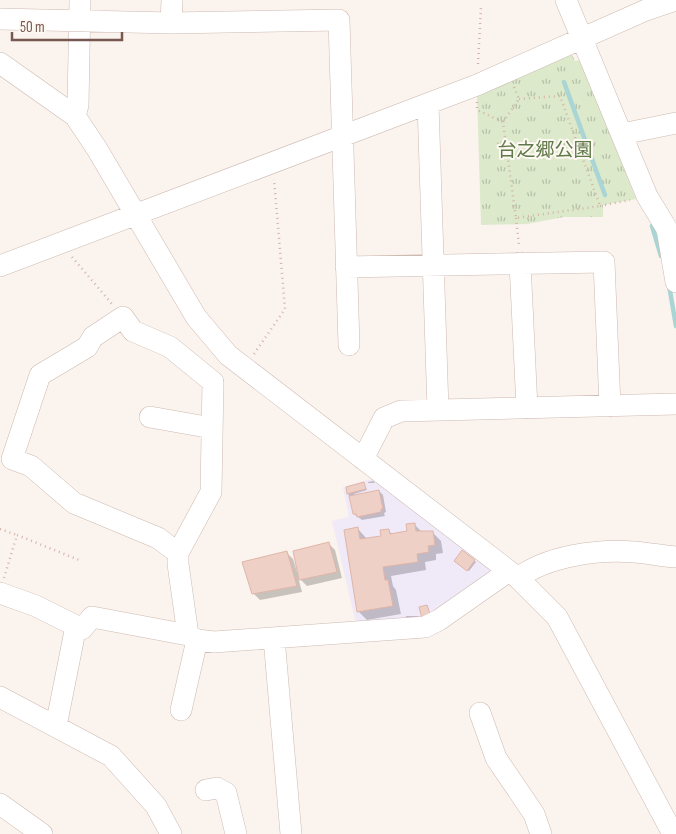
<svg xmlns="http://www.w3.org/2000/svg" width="676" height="834" viewBox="0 0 676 834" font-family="'Sofia Sans Condensed','Noto Sans JP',sans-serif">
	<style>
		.education { fill: #f0e9f8 }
		.grass { fill: url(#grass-tufts) }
		.shadow { fill: #0003 }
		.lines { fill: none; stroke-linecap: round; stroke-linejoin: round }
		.stream { stroke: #a9d5d5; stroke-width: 4.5 }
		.building { fill: #efd0c6; stroke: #e0b5a8 }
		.minor-casing { stroke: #cdbab2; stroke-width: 22 }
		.path { stroke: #d4b3a9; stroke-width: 2.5; stroke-dasharray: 1 4; stroke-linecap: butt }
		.minor { stroke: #fff; stroke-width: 21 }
		.labels { text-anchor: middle; stroke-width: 4; stroke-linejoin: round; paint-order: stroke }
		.park-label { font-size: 19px; fill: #5f7a49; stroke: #fef8f3 }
	</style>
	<defs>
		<pattern id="grass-tufts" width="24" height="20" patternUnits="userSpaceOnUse" patternTransform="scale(1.25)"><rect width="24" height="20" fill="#dce9cb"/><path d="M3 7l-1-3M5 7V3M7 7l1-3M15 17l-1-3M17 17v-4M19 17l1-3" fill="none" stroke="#b7c0a7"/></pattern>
	</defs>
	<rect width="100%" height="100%" fill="#fbf3ed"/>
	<path class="education" d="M375 478 493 571 435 617 357 628 332 521 349 517 343 487Z"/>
	<path class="grass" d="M571 53 575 61 581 60 636 199 603 205V217H564L527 224 481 225 477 94Z"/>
	<path class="shadow" d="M373 481 375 483H368V482Z
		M363 483 367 490 354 494V496L379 491 383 495 386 512 384 513 385 516 362 520 354 514 348 493Z
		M414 524 423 533H433L441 541 443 553 436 554V560L425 562 426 570 391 576 393 586 396 590 401 614 367 620 358 611V529L367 539 382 537 388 530 393 535 409 532Z
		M329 544 335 550 342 578 307 586 298 577 302 592 260 600 253 593 287 553 293 559 297 572Z
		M462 551 476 562 469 571 457 562Z
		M406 616H418L420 618 406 622Z"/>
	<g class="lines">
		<path class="stream" d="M564 82 605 195
			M652 226 661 256
			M669 285 676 326"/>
	</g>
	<path class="building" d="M364 482 366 489 347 494 346 487Z
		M379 490 383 509H381V512L357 517 356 514H353L349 496Z
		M415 523 416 531H433L435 545 428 546 429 552 417 554 418 562 383 567 385 580H388L393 606 357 612 344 530 358 527 360 539 381 536 380 530 389 529 390 534 407 531 406 524Z
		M329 542 337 572 299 580 293 551Z
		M462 550 475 560 467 571 454 561Z
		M287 551 297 586 252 594 242 562Z
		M427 605 431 617 422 619 419 607Z"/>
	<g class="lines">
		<defs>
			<path id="minor" d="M566 0 647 196 667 229 676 282
				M0 19 171 23 339 20 349 345
				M171 23 172 0
				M0 63 75 116 97 149 196 317 228 355 518 578 557 617 673 834
				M428 104 438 410
				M75 116 78 105 80 0
				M622 134 676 123
				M520 263 527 408
				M0 266 477 85 646 10 676 0
				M346 267 604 262 610 406
				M150 417 212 428
				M363 459 384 418 401 411 676 404
				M178 553 158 538 74 503 31 466 12 459 40 375 87 347 93 337 123 317 133 331 170 347 213 382 211 492 178 553V564L188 635 197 640 214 642 425 627 439 620 509 571
				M518 578C547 556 598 549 634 552 648 553 662 556 676 557
				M0 593 36 606 82 629 92 617 188 635
				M274 638 291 834
				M0 697 111 756 156 806 171 834
				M181 710 197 640
				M480 713 496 758 534 814 541 834
				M56 726 76 626
				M206 790 217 788 226 793 236 834
				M0 804 42 834"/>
		</defs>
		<use href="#minor" class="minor-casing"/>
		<path class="path" d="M478 64 481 7
			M514 87 519 99 503 122 516 218 600 206 560 96 519 99
			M477 102V110L503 122
			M600 206 630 200
			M516 218 519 246
			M72 257 112 304
			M254 354 285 309 274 179
			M0 529 17 535
			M4 578 17 535 79 560"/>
		<use href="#minor" class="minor"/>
	</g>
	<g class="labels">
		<g class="park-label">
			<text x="545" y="156">台之郷公園</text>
		</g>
	</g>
	<path d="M12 32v8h110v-8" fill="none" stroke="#765850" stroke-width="2.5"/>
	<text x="20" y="32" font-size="15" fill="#765850" stroke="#fef8f3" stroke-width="4" paint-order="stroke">50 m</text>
</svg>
